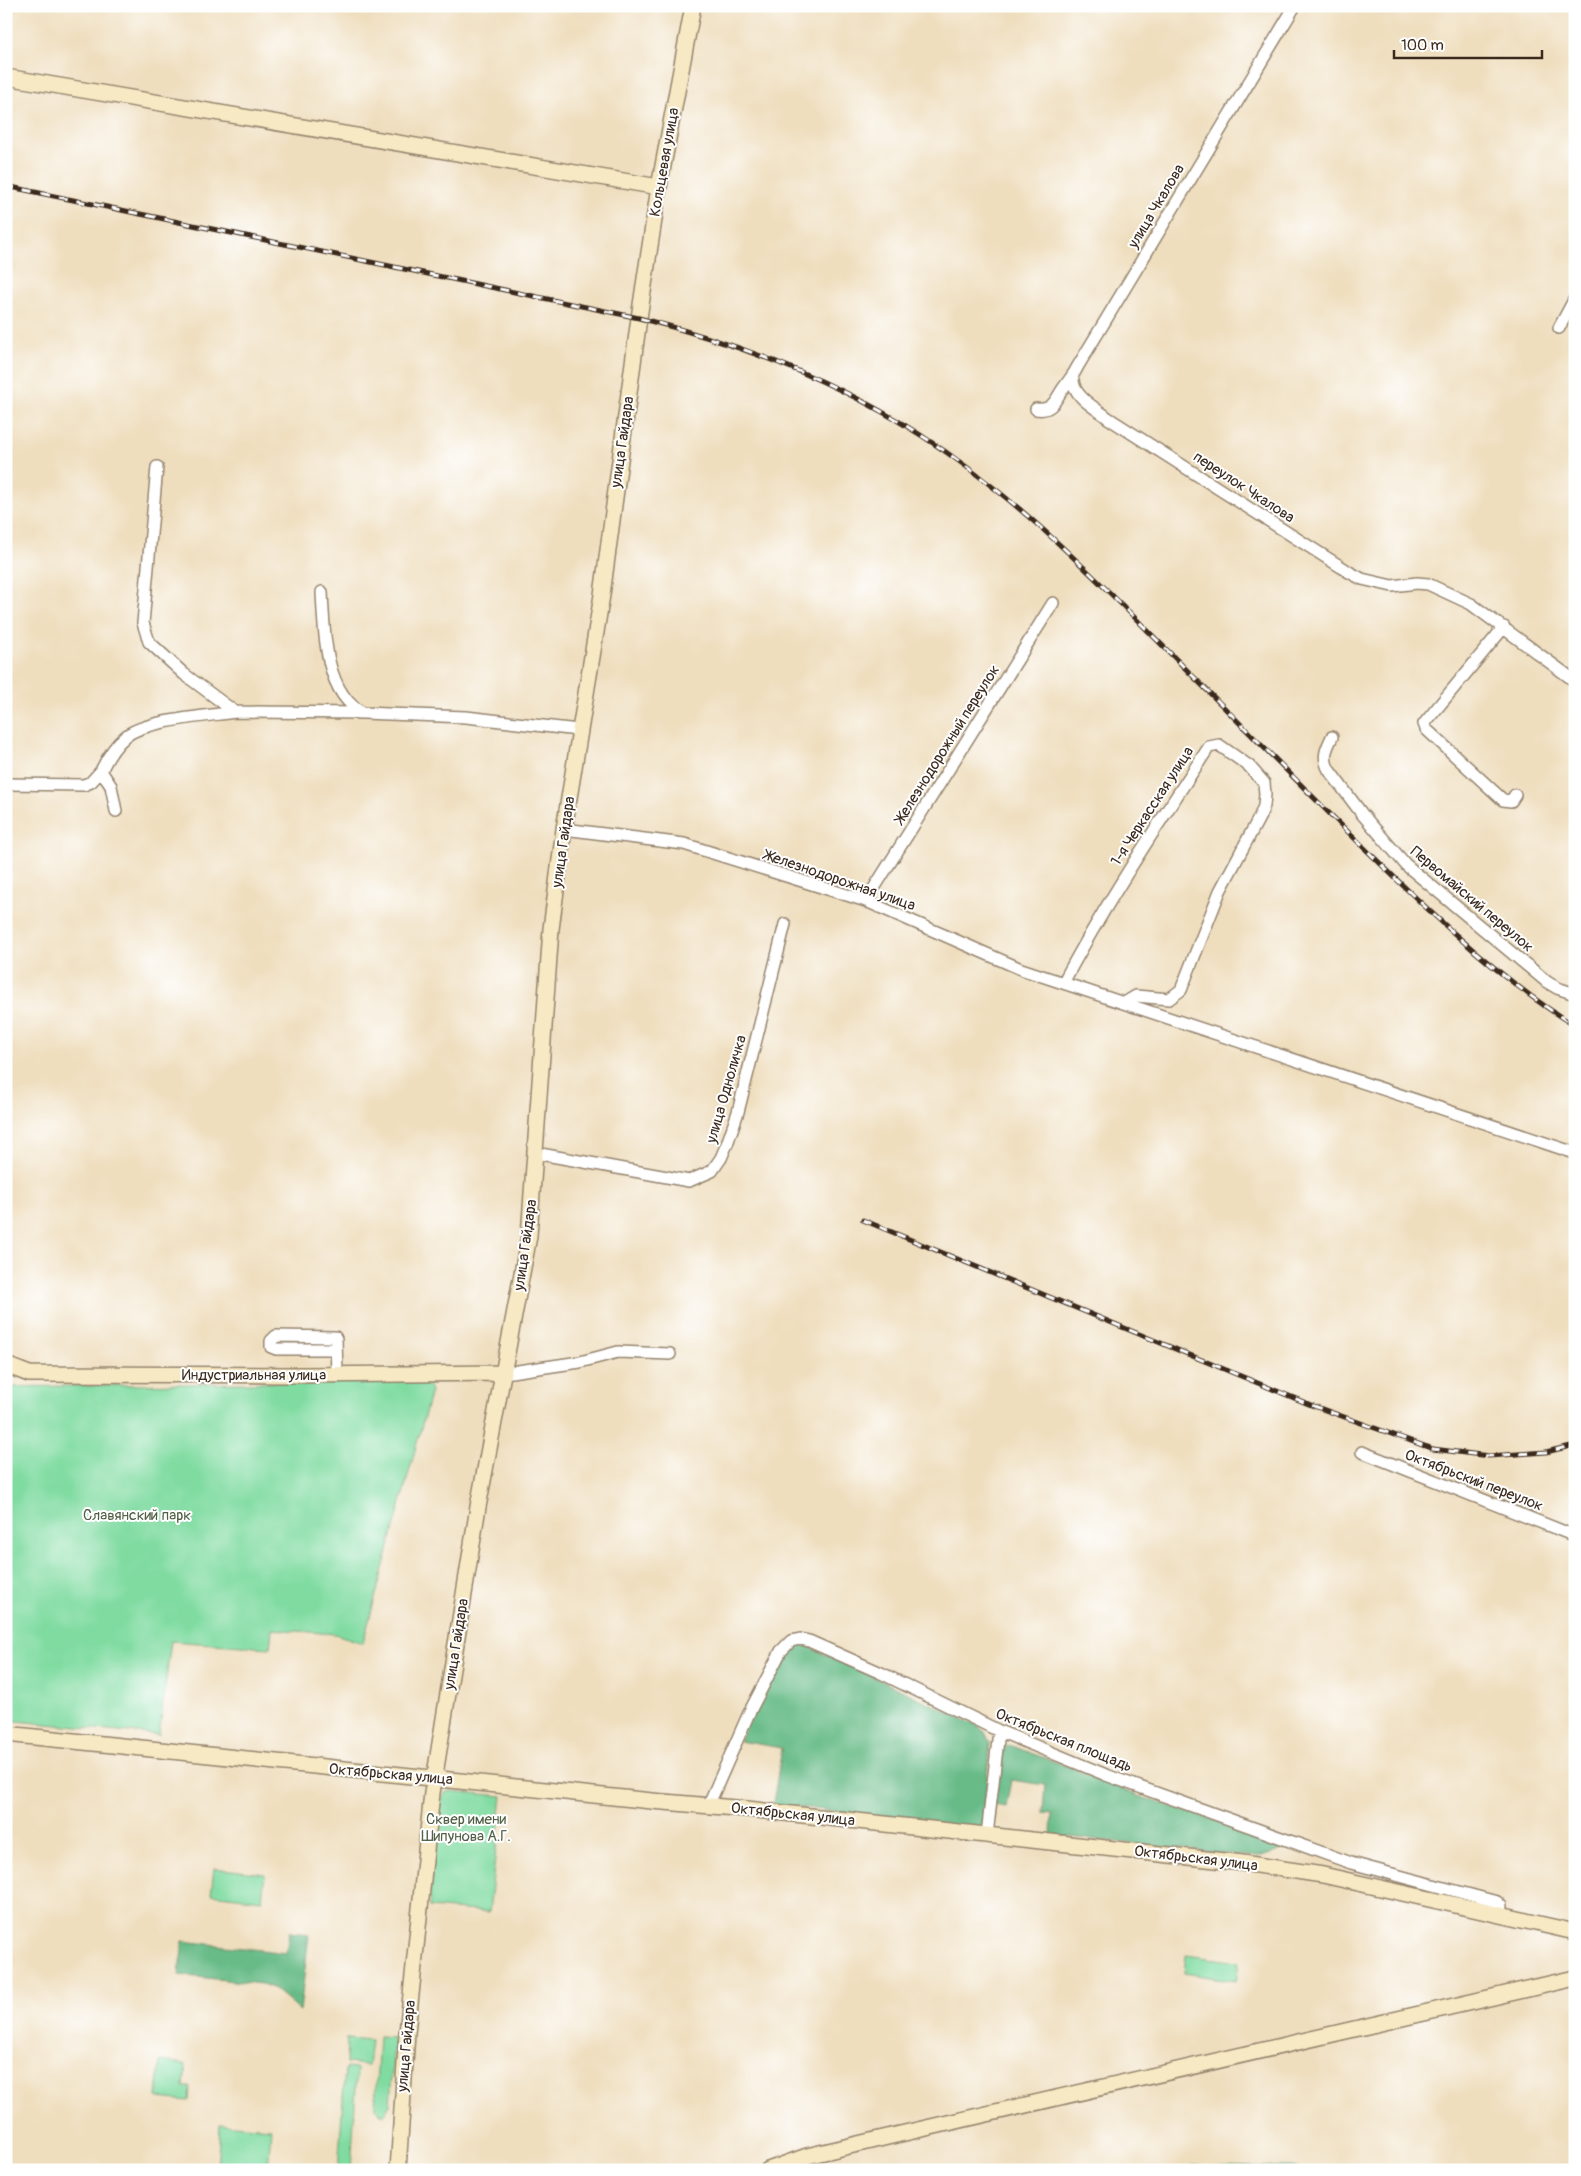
<svg xmlns="http://www.w3.org/2000/svg" width="1581" height="2176" viewBox="0 0 1581 2176" font-family="Pangolin,sans-serif">
	<style>
		.green { fill: #80dba1; stroke: #5e8260 }
		.forest { fill: #68bb87; stroke: #527252 }
		.lines { fill: none; stroke-linecap: round; stroke-linejoin: round }
		.street-casing { stroke: #95846e; stroke-width: 14 }
		.secondary-casing { stroke: #95846e; stroke-width: 18 }
		.street { stroke: #fff; stroke-width: 11 }
		.secondary { stroke: #f6e9c3; stroke-width: 15 }
		.rail-casing { stroke: #3b2a1e; stroke-width: 5 }
		.rail { stroke: #fff; stroke-width: 3; stroke-dasharray: 9; stroke-linecap: butt }
		.labels { text-anchor: middle; stroke-width: 4; stroke-linejoin: round; paint-order: stroke }
		.street-label { font-size: 15px; fill: #3b2a1e; stroke: #fff }
		.park-label { font-size: 15px; fill: #505f45; stroke: #fff }
	</style>
	<rect width="100%" height="100%" fill="#fff"/>
	<filter id="ink" filterUnits="userSpaceOnUse"><feTurbulence type="fractalNoise" baseFrequency=".02" numOctaves="2"/><feDisplacementMap in="SourceGraphic" scale="10" xChannelSelector="R" yChannelSelector="G"/><feConvolveMatrix kernelMatrix="1 2 1 2 8 2 1 2 1" color-interpolation-filters="sRGB"/></filter>
	<filter id="wash" filterUnits="userSpaceOnUse"><feTurbulence type="fractalNoise" baseFrequency=".0096" numOctaves="4" result="noise"/><feDisplacementMap in="SourceGraphic" scale="20" xChannelSelector="R" yChannelSelector="G"/><feGaussianBlur stdDeviation="1.12" result="paint"/><feColorMatrix in="noise" values="0 0 0 0 0 0 0 0 0 0 0 0 0 0 0 0 0 1.4 0 .05"/><feComposite in="paint" operator="in"/></filter>
	<g filter="url(#wash)">
		<rect width="100%" height="100%" fill="#efdebe"/>
		<path class="green" d="M426 1380 431 1391 363 1643 335 1634 272 1629 270 1648 171 1641 159 1735 6 1720V1387Z
			M450 1791 502 1796 489 1912 429 1907 436 1812 445 1793Z
			M214 1868 265 1874 262 1900 211 1894Z
			M1186 1955 1239 1962 1236 1981 1184 1973Z
			M379 2036 394 2037 390 2105 384 2114H381L375 2107Z
			M347 2038 371 2040 368 2065 346 2063Z
			M160 2061 186 2064 184 2087H190L189 2101 157 2098Z
			M345 2068 357 2069 351 2170H338Z
			M220 2124 271 2128 268 2170H217Z
			M1193 2166 1297 2167 1302 2170H1187Z"/>
		<path class="forest" d="M803 1644 976 1725 985 1732 990 1743 983 1823 979 1828 773 1804 782 1748 739 1741 785 1650 792 1646Z
			M1009 1745 1072 1768 1138 1796 1288 1844 1290 1847 1258 1857 1051 1835 1052 1813 1043 1812 1045 1785 1011 1780 1006 1807 994 1805 1002 1749Z
			M289 1932 309 1934 300 2011 273 1988 262 1984 179 1975 183 1941 286 1953Z"/>
	</g>
	<g filter="url(#ink)">
		<g class="lines">
			<defs>
				<path id="street" d="M1559 328 1575 298
					M1073 379C1073 397 1096 408 1108 418L1349 572 1362 579 1392 586 1417 583 1428 584 1471 604 1575 681
					M1036 409C1054 412 1056 397 1065 386 1071 377 1073 376 1078 366L1295 6
					M157 467 143 623 149 642 184 674 235 712 363 713
					M322 592C324 630 324 693 363 713L466 717 578 730
					M1504 627 1424 724 1426 729 1503 800 1511 801 1515 795
					M1332 737C1326 749 1322 758 1329 770L1362 814 1406 865 1547 982 1557 988 1575 994
					M6 784 84 785 91 782 101 771
					M116 811 111 786 101 771C107 758 115 745 126 736 147 720 208 716 235 712
					M564 829 684 844 866 901 1021 969 1575 1153
					M866 901 1053 603
					M1063 983C1107 901 1158 824 1209 747L1219 745 1249 766 1264 783 1265 794 1264 806 1260 816 1220 891 1181 990 1169 999 1136 996 1126 1002
					M535 1153 689 1181 712 1171 721 1158 727 1144 738 1112 785 924
					M336 1349H276L271 1347V1341L276 1336 335 1337 336 1339 337 1375
					M504 1373 580 1362 618 1352 670 1354
					M1362 1452 1575 1536
					M708 1806 749 1713 781 1651 791 1641 800 1639 809 1641 881 1673 999 1731 1106 1775 1351 1863 1497 1902 1501 1906 1500 1915
					M987 1835 999 1731"/>
				<path id="secondary" d="M6 77 659 187
					M6 1365 29 1374 303 1375 504 1373
					M6 1734 652 1801 747 1809 1243 1863 1323 1875 1575 1932
					M398 2170 407 2033 432 1793 478 1507 529 1236 551 929 564 829 602 595 639 318 659 187 693 6
					M768 2170 807 2156 896 2135 1575 1978"/>
			</defs>
			<use href="#street" class="street-casing"/>
			<use href="#secondary" class="secondary-casing"/>
			<use href="#street" class="street"/>
			<use href="#secondary" class="secondary"/>
			<defs>
				<path id="rail" d="M6 186 639 318C737 343 833 379 919 434 1007 490 1081 563 1154 637 1213 696 1272 755 1331 815 1407 890 1484 969 1575 1026
					M863 1220 1311 1405 1433 1449 1489 1456 1546 1452 1575 1445"/>
			</defs>
			<use href="#rail" class="rail-casing"/>
			<use href="#rail" class="rail"/>
		</g>
	</g>
	<g class="labels">
		<g class="street-label">
			<text transform="translate(664 162) rotate(-80)" y="5">Кольцевая улица</text>
			<text transform="translate(1156 206) rotate(-59)" y="5">улица Чкалова</text>
			<text transform="translate(622 442) rotate(-82)" y="5">улица Гайдара</text>
			<text transform="translate(1244 487) rotate(33)" y="5">переулок Чкалова</text>
			<text transform="translate(947 744) rotate(-58)" y="5">Железнодорожный переулок</text>
			<text transform="translate(1152 806) rotate(-57)" y="5">1-я Черкасская улица</text>
			<text transform="translate(563 842) rotate(-82)" y="5">улица Гайдара</text>
			<text transform="translate(840 880) rotate(19)" y="5">Железнодорожная улица</text>
			<text transform="translate(1472 899) rotate(40)" y="5">Первомайский переулок</text>
			<text transform="translate(726 1089) rotate(-74)" y="5">улица Одноличка</text>
			<text transform="translate(525 1245) rotate(-82)" y="5">улица Гайдара</text>
			<text x="254" y="1380">Индустриальная улица</text>
			<text transform="translate(1474 1480) rotate(21)" y="5">Октябрьский переулок</text>
			<text transform="translate(456 1644) rotate(-81)" y="5">улица Гайдара</text>
			<text transform="translate(1064 1740) rotate(22)" y="5">Октябрьская площадь</text>
			<text transform="translate(391 1774) rotate(5)" y="5">Октябрьская улица</text>
			<text transform="translate(793 1814) rotate(6)" y="5">Октябрьская улица</text>
			<text transform="translate(1196 1858) rotate(7)" y="5">Октябрьская улица</text>
			<text transform="translate(406 2046) rotate(-85)" y="5">улица Гайдара</text>
		</g>
		<g class="park-label">
			<text x="137" y="1520">Славянский парк</text>
			<text x="466" y="1824">Сквер имени<tspan x="466" dy="17">Шипунова А.Г.</tspan></text>
		</g>
	</g>
	<rect width="1581" height="2176" fill="none" stroke="#fff" stroke-width="25"/>
	<path d="M1394 50v8h148v-8" fill="none" stroke="#3b2a1e" stroke-width="2.5"/>
	<text x="1401" y="50" font-size="15" fill="#3b2a1e" stroke="#ffffff" stroke-width="4" paint-order="stroke">100 m</text>
</svg>
